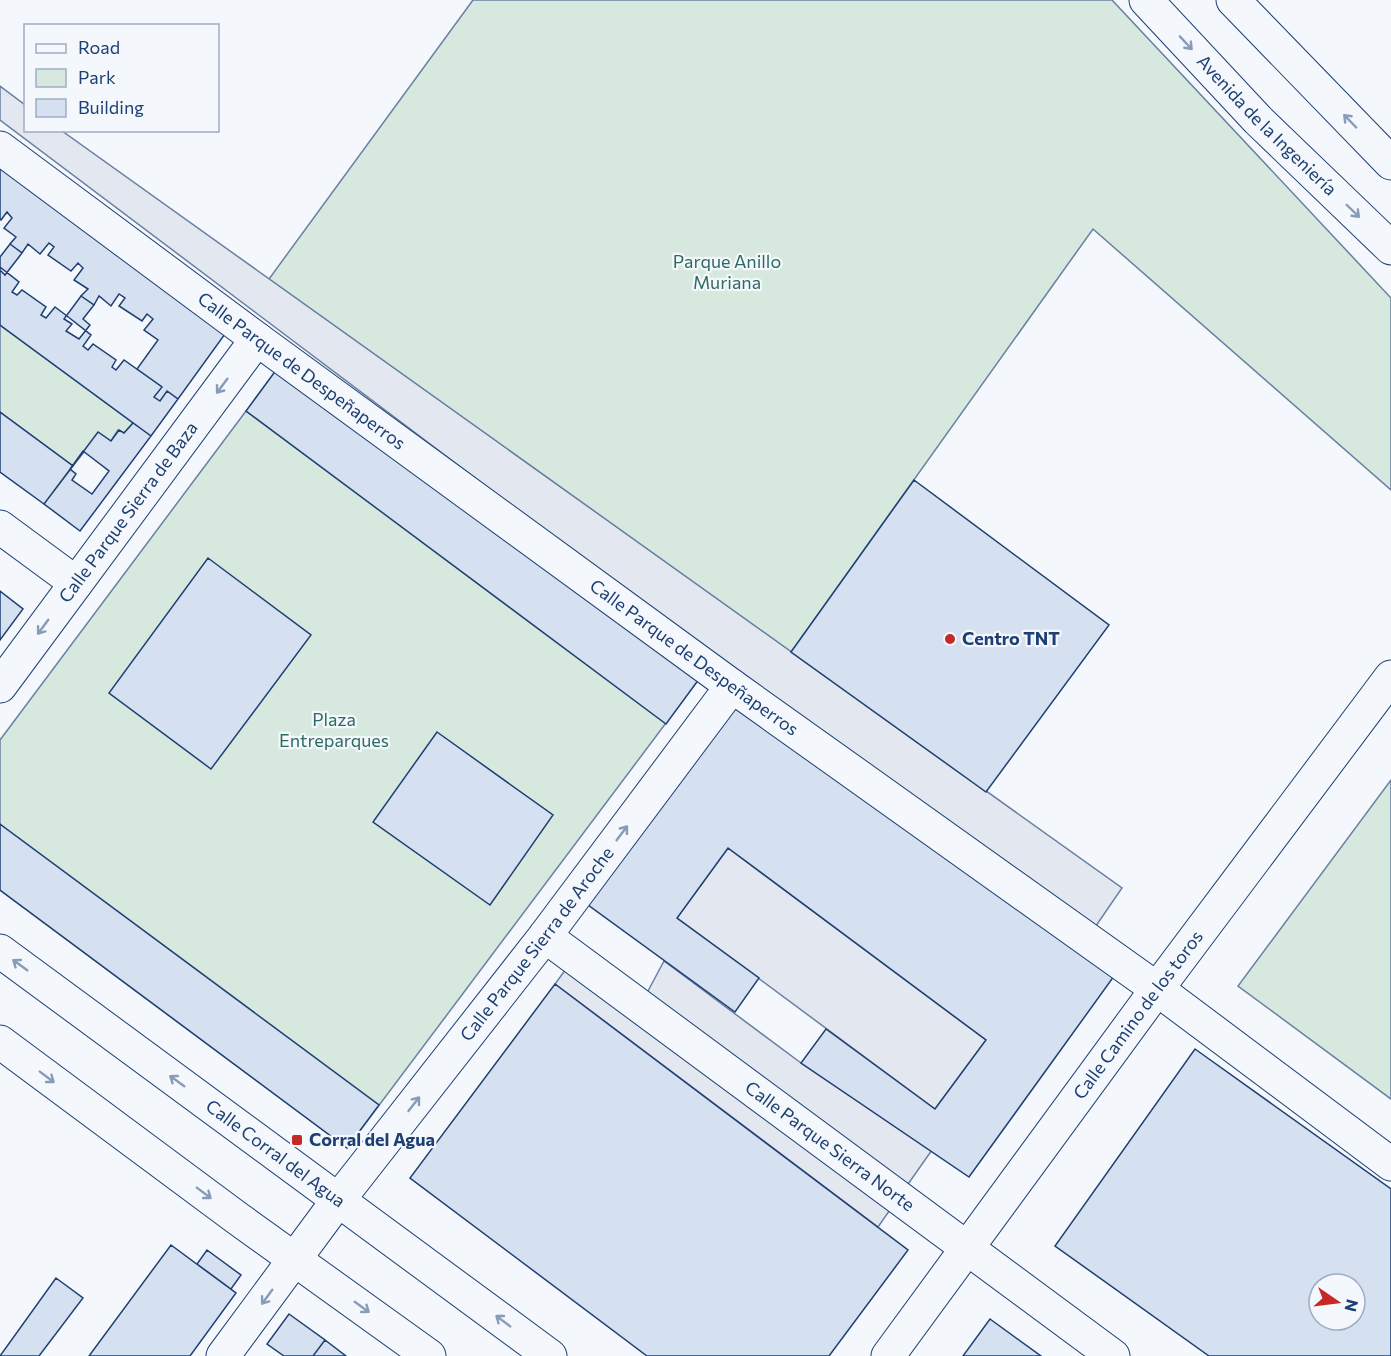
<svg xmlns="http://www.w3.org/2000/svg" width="1391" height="1356" viewBox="0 0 1391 1356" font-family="Commissioner,sans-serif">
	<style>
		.green { fill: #d7e8df; stroke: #687fa3; stroke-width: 1.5 }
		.parking { fill: #e3e8f0; stroke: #687fa3; stroke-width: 1.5 }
		.building { fill: #d5e0f0; stroke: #1d3f73; stroke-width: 1.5; fill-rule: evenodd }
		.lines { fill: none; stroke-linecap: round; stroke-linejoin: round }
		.minor-casing { stroke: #1d3f73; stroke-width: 35 }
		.minor { stroke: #f4f7fb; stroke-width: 33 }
		.oneway { stroke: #889bb7 }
		.poi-dot { fill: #c62828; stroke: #f4f7fb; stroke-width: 2 }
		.labels { text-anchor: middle; stroke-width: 4.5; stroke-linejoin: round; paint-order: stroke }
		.street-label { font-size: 18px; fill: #1d3f73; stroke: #f4f7fb }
		.park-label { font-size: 18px; fill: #2c6c60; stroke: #f4f7fb }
		.poi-label { font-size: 18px; font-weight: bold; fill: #1d3f73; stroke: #f4f7fb; text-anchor: start }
	</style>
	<rect width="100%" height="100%" fill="#f4f7fb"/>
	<path class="green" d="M473 0H1112L1391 298V490L1093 229 791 652 269 279Z
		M0 325 133 423 124 433 118 430 111 441 99 433 73 466 0 412Z
		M246 411 702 675 347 1148 0 890V740Z
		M1391 780V1099L1238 986Z"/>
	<path class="parking" d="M0 86 25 105 26 130 62 131 1122 888 1087 939 0 120Z
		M728 848 986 1040 935 1109 677 918Z
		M574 958 640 1006 664 961 801 1063 932 1150 878 1227 555 984Z"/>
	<path class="building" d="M0 168 225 334 178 399 167 391 160 401 154 397 162 387 137 369 158 340 144 330 153 319 147 314 142 321 119 306 125 298 119 294 111 306 99 296 94 305 81 296 88 289 74 280 83 268 78 263 71 271 48 255 54 247 49 243 40 254 28 244 22 253 10 244 16 237 4 228 12 218 7 212 1 220 0 219Z
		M10 244 22 253 5 275 0 270V257Z
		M0 267 19 282 12 292 17 295 22 290 46 307 41 315 46 318 55 307 67 316 91 335 83 346 88 350 93 344 116 360 112 367 116 370 124 360 162 387 154 397 160 401 167 391 178 399 151 436 0 325Z
		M81 296 94 305 83 319 90 325 79 339 66 331 72 324 64 319Z
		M282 362 702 675 666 724 246 411Z
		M0 412 73 466 44 504 0 472Z
		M133 423 151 436 80 531 44 504 98 432 111 441 119 430 124 433Z
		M83 451 109 471 92 494 72 480 76 474 70 469Z
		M914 480 1109 625 986 792 791 652Z
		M208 558 311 635 211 769 109 693Z
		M0 591 23 609 0 640Z
		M735 693 1117 972 969 1177 801 1063 826 1029 935 1109 986 1040 728 848 677 918 759 978 735 1012 584 902Z
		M437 732 553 815 490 905 373 822Z
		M0 824 379 1105 347 1148 0 890Z
		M555 984 908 1250 829 1356H647L410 1178Z
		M1195 1049 1391 1189V1356H1209L1055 1246ZM1319 1284H1355V1320H1319Z
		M171 1245 236 1293 190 1356H89Z
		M207 1250 241 1275 231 1289 197 1264Z
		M56 1278 83 1298 39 1356H0Z
		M289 1314 325 1340 313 1356H284L267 1344Z
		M990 1319 1041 1356H963Z
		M325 1340 346 1356H313Z"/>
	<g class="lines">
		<defs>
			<g id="minor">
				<path id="s1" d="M1146 0 1258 120 1391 248"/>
				<path d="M1233 0 1391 163"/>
				<path id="s2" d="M0 148 257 339 732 686 1157 989 1391 1164"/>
				<path d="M0 527 76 583"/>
				<path id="s3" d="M0 686 257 339"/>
				<path id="s4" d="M545 936 1113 1356"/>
				<path id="s5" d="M0 951 550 1356"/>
				<path d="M0 1042 237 1218 429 1356"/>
				<path id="s6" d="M223 1356 339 1199 545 936 732 686"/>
				<path id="s7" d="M888 1356 1157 989 1391 677"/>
			</g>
		</defs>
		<use href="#minor" class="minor-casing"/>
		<use href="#minor" class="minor"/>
	</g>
	<defs><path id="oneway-shaft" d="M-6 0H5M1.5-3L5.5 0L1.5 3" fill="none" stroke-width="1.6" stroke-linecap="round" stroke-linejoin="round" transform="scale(1.5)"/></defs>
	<g class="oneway">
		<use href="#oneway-shaft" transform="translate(1186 43) rotate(47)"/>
		<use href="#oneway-shaft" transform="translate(1350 121) rotate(-134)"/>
		<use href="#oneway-shaft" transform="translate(1353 211) rotate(44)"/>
		<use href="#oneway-shaft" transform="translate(222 386) rotate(127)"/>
		<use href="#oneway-shaft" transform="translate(43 627) rotate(126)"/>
		<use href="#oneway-shaft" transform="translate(622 833) rotate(-53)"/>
		<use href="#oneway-shaft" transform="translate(20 965) rotate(-144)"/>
		<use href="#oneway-shaft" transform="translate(47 1077) rotate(37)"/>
		<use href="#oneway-shaft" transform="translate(177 1081) rotate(-144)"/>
		<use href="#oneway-shaft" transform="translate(414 1104) rotate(-52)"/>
		<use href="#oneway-shaft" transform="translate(204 1193) rotate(37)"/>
		<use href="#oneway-shaft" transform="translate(267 1297) rotate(126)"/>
		<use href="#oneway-shaft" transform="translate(362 1307) rotate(36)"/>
		<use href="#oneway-shaft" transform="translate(503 1321) rotate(-143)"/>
	</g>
	<g class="poi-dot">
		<circle cx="950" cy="639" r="6"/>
		<rect x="291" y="1134" width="12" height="12" rx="3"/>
	</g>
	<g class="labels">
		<g class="street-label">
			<text dy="6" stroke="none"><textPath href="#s1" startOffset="174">Avenida de la Ingeniería</textPath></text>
			<text dy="6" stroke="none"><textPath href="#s2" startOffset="375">Calle Parque de Despeñaperros</textPath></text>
			<text dy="6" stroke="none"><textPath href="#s3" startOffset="216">Calle Parque Sierra de Baza</textPath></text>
			<text dy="6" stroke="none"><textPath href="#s2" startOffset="861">Calle Parque de Despeñaperros</textPath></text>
			<text dy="6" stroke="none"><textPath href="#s6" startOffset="518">Calle Parque Sierra de Aroche</textPath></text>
			<text dy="6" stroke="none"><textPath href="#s7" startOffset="423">Calle Camino de los toros</textPath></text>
			<text dy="6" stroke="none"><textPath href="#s4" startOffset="354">Calle Parque Sierra Norte</textPath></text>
			<text dy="6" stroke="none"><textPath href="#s5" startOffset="342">Calle Corral del Agua</textPath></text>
		</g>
		<g class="park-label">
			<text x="727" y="268">Parque Anillo<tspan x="727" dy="21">Muriana</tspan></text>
			<text x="334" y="726">Plaza<tspan x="334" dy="21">Entreparques</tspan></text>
		</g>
		<g class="poi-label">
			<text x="962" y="645">Centro TNT</text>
			<text x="309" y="1146">Corral del Agua</text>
		</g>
	</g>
	<rect x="24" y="24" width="195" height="108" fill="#f4f7fb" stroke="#9eadc5" stroke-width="1.5"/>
	<rect x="36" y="44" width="30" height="9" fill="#f4f7fb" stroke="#9eadc5" stroke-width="1.5"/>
	<text x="78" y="54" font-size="18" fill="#1d3f73">Road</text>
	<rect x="36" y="69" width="30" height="18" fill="#d7e8df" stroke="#9eadc5" stroke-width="1.5"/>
	<text x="78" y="84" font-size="18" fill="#1d3f73">Park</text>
	<rect x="36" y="99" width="30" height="18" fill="#d5e0f0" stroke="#9eadc5" stroke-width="1.5"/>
	<text x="78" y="114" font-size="18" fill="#1d3f73">Building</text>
	<g transform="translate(1337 1302) rotate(104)"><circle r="28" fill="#f4f7fb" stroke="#9eadc5" stroke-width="1.5"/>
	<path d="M0-4.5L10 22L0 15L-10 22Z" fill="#c62828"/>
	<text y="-9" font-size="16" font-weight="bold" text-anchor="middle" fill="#1d3f73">N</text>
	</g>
</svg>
